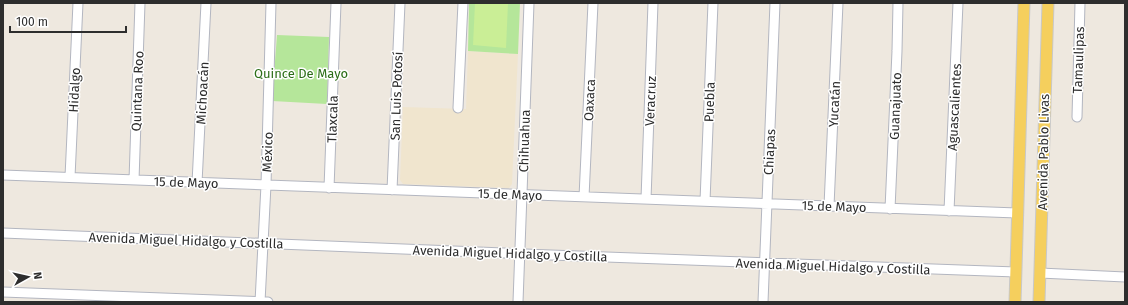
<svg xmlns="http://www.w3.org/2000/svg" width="1128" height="305" viewBox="0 0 1128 305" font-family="'Fira Sans',sans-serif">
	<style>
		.education { fill: #f0e5ce }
		.green { fill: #b5e69a }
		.pitch { fill: #caee96 }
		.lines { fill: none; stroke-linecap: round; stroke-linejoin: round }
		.minor-casing { stroke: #b3b6c0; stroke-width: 11 }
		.major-casing { stroke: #c8c8c8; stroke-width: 13 }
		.minor { stroke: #fff; stroke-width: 9 }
		.major { stroke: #f5cf5d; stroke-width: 11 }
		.labels { text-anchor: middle; stroke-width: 3; stroke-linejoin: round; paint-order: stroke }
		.street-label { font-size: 13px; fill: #2d2d2d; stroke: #fff }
		.park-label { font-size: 13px; fill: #2c6e18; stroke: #fff }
	</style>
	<rect width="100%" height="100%" fill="#eee8df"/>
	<path class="education" d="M468 51 518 54 512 184 509 188 403 184 400 180 403 107 466 109Z"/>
	<path class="green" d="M469 3H520L518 54 468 51Z
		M277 35 329 37 327 104 272 101Z"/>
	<path class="pitch" d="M475 3H508L506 48 473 45Z"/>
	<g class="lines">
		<defs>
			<path id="minor" d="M458 108 463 3
				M1077 117 1080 3
				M3 175 1017 213
				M70 177 78 3
				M134 180 140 3
				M197 183 206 3
				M329 188 336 3
				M392 190 400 3
				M584 197 593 3
				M646 199 653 3
				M705 201 713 3
				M829 206 838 3
				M890 209 897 51 898 3
				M949 211 958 3
				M3 233C341 245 678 262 1016 272
				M1040 273 1125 277
				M3 292 268 302
				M260 302 266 185 271 3
				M518 302 529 3
				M763 302 775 3"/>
			<path id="major" d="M1015 302 1024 3
				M1039 302 1048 3"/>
		</defs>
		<use href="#minor" class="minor-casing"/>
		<use href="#major" class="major-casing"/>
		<use href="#minor" class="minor"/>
		<use href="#major" class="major"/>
	</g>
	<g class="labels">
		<g class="street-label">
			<text transform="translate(1078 60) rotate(-88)" y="5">Tamaulipas</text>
			<text transform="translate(74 90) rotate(-87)" y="5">Hidalgo</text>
			<text transform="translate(137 91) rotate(-88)" y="5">Quintana Roo</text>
			<text transform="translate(202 93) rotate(-87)" y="5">Michoacán</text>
			<text transform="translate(396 96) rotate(-88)" y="5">San Luis Potosí</text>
			<text transform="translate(589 100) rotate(-87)" y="5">Oaxaca</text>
			<text transform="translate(650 101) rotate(-88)" y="5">Veracruz</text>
			<text transform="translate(709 102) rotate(-88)" y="5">Puebla</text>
			<text transform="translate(834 104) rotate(-87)" y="5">Yucatán</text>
			<text transform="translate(895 106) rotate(-88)" y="5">Guanajuato</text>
			<text transform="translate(954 107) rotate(-87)" y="5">Aguascalientes</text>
			<text transform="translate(332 119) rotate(-88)" y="5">Tlaxcala</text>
			<text transform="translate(524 141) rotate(-88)" y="5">Chihuahua</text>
			<text transform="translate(267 152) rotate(-88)" y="5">México</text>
			<text transform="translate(769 152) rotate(-87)" y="5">Chiapas</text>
			<text transform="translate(1043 152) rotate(-89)" y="5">Avenida Pablo Livas</text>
			<text transform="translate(186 182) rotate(2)" y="5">15 de Mayo</text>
			<text transform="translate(510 194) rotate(2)" y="5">15 de Mayo</text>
			<text transform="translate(834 206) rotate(2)" y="5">15 de Mayo</text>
			<text transform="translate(186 240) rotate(2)" y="5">Avenida Miguel Hidalgo y Costilla</text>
			<text transform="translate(510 253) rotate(2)" y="5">Avenida Miguel Hidalgo y Costilla</text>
			<text transform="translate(833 266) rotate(2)" y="5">Avenida Miguel Hidalgo y Costilla</text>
		</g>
		<g class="park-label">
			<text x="301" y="78">Quince De Mayo</text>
		</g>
	</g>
	<rect width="1128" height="305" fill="none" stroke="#2d2d2d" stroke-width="8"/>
	<g transform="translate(28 277) rotate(82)" stroke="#ffffff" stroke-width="3" paint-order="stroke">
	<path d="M0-3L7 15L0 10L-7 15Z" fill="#2d2d2d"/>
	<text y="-6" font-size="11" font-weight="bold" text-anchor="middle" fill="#2d2d2d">N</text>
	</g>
	<path d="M10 26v6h116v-6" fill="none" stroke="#2d2d2d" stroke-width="2"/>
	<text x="16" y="26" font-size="12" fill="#2d2d2d" stroke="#ffffff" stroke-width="3" paint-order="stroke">100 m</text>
</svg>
